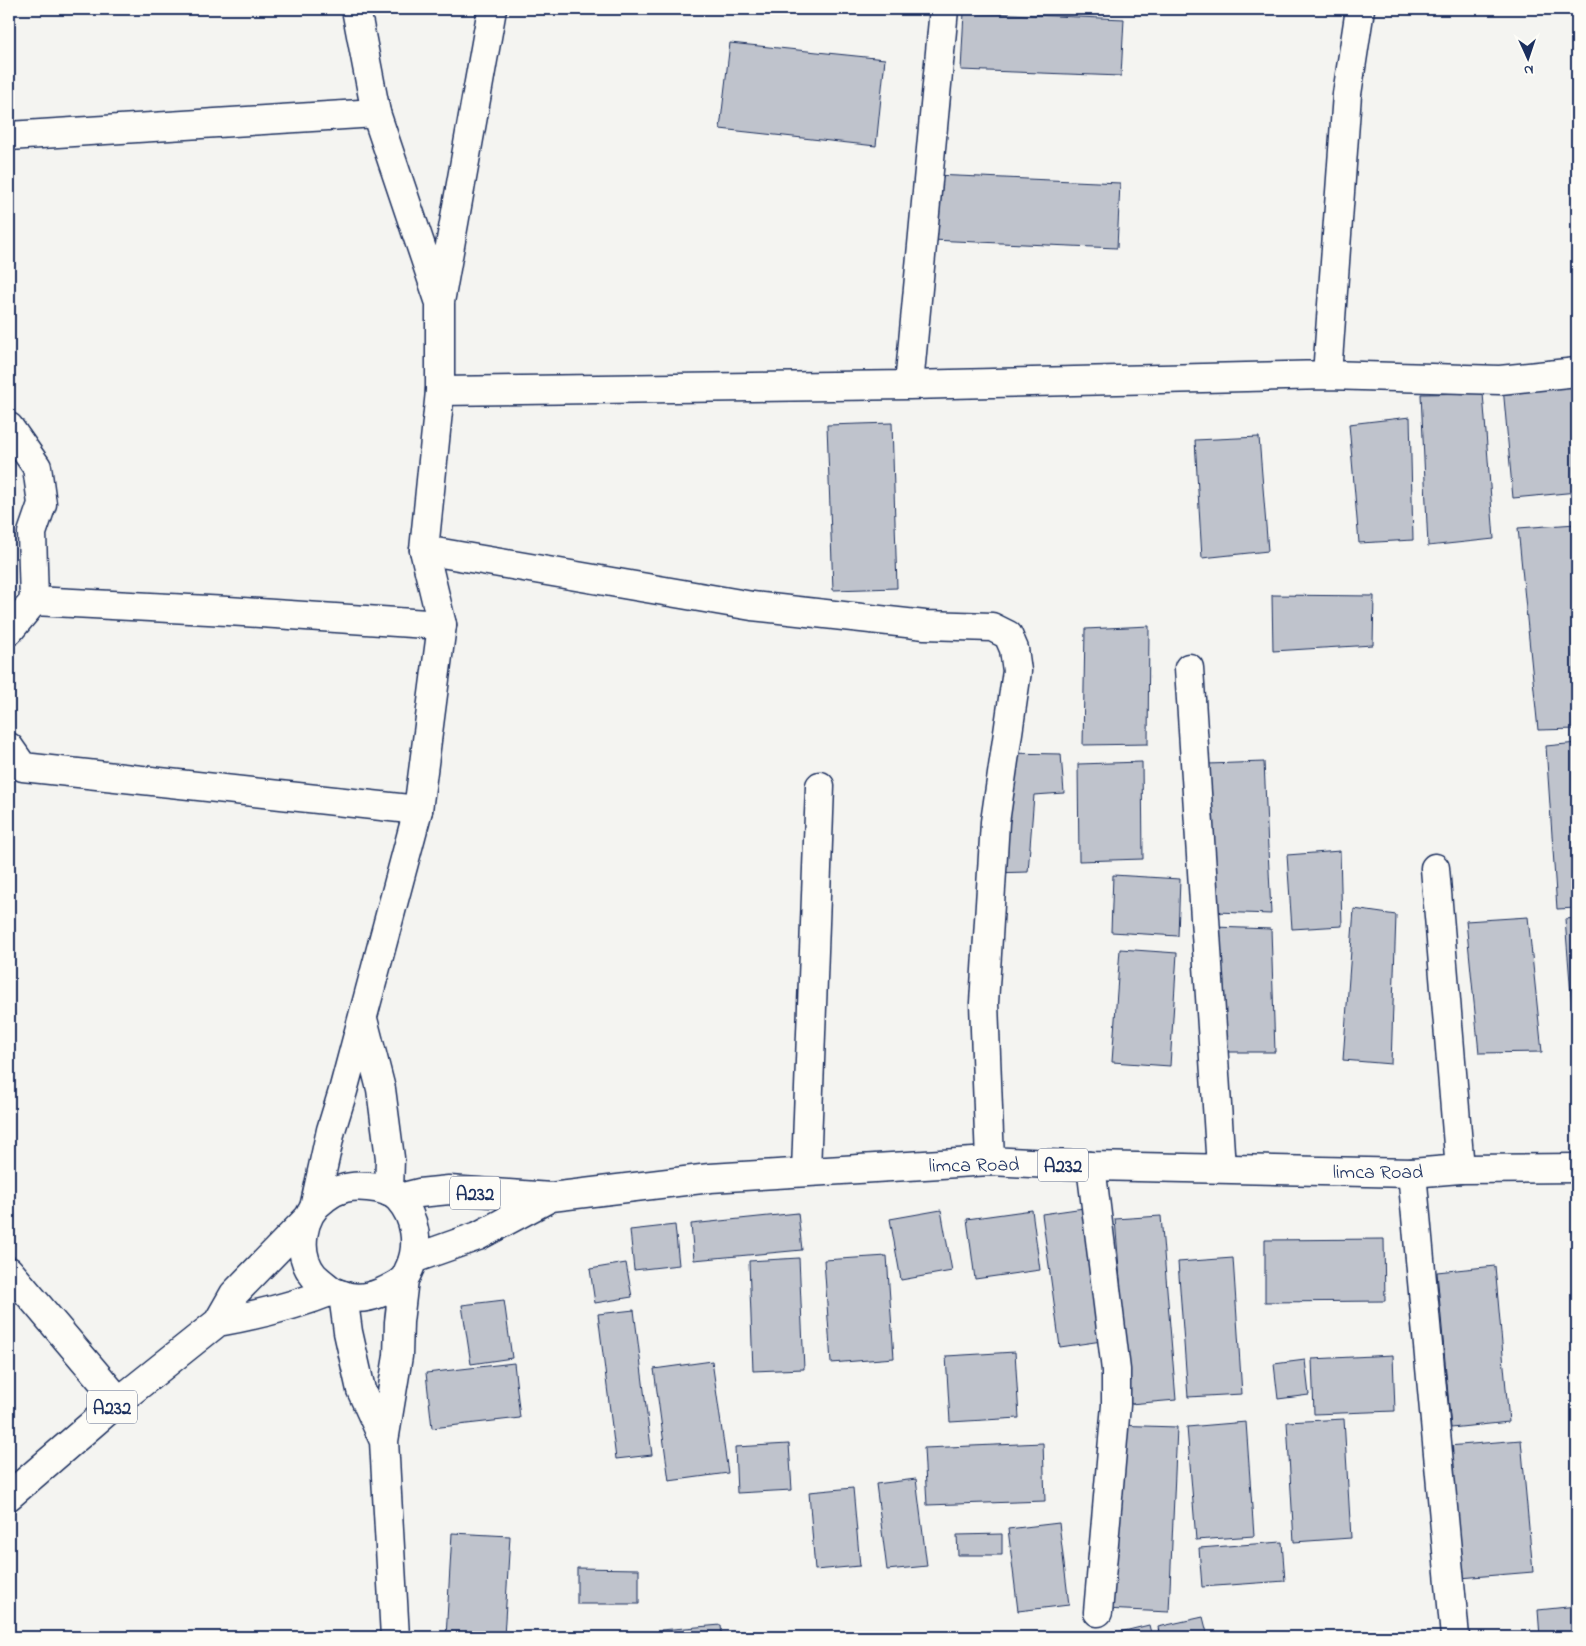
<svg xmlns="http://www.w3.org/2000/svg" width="1586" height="1646" viewBox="0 0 1586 1646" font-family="'Indie Flower',sans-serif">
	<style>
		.building { fill: #bfc3cc; stroke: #1b2f5e }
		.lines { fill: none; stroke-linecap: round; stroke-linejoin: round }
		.street-casing { stroke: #1b2f5e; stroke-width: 31 }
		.secondary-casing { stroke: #1b2f5e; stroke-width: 31 }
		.primary-casing { stroke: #1b2f5e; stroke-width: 31 }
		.street { stroke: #fdfcf7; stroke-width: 28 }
		.secondary { stroke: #fdfcf7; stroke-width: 28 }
		.primary { stroke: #fdfcf7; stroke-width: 28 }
		.labels { text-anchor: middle; stroke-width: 5; stroke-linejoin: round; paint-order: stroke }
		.shield { fill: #fdfcf7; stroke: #5f6c8c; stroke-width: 1 }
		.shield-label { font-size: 19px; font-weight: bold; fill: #1b2f5e }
		.street-label { font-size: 20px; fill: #1b2f5e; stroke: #fdfcf7 }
	</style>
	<rect width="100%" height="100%" fill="#f4f4f1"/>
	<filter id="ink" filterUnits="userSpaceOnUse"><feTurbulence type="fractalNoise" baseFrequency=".02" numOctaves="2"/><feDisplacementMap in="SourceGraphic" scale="10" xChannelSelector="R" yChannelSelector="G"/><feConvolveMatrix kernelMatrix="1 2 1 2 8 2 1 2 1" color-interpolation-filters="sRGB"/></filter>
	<g filter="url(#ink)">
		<path class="building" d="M964 12 1124 19 1121 76 961 70Z
			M730 43 885 59 876 146 720 129Z
			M934 175 1120 183 1117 248 931 240Z
			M1577 380V492L1513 498 1503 387Z
			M1483 393 1494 539 1428 546 1421 394Z
			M1410 417 1413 540 1359 543 1349 424Z
			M892 423 897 588 833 590 827 425Z
			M1259 437 1268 551 1202 558 1195 440Z
			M1576 524 1577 729 1538 730 1518 528Z
			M1272 595 1374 596 1373 645 1273 651Z
			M1149 626 1148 744 1083 745 1085 629Z
			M1577 743V908L1557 909 1546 746Z
			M1005 753 1061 754 1064 793 1034 795 1028 872 992 873Z
			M1142 762 1143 859 1079 861 1078 764Z
			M1264 762 1271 914 1215 912 1208 764Z
			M1340 851 1342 926 1292 929 1287 855Z
			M1113 875 1180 879 1178 936 1111 932Z
			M1354 909 1396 915 1391 1064 1343 1060Z
			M1528 917 1542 1052 1479 1053 1466 921Z
			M1577 918V1046H1575L1565 919Z
			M1214 927 1271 929 1275 1052H1222Z
			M1120 949 1177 953 1170 1066 1112 1062Z
			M1084 1208 1102 1341 1060 1347 1042 1214Z
			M941 1210 952 1271 901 1280 890 1219Z
			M1032 1210 1040 1270 975 1279 967 1219Z
			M798 1213 802 1250 694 1260 691 1224Z
			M1161 1216 1176 1400 1130 1404 1115 1219Z
			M675 1225 679 1265 634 1270 630 1230Z
			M1384 1239 1385 1301 1265 1302V1240Z
			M887 1256 894 1358 831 1363 824 1260Z
			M799 1258 804 1369 753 1371 749 1261Z
			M1233 1258 1242 1394 1188 1397 1178 1262Z
			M626 1263 632 1297 595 1303 590 1269Z
			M1495 1266 1509 1422 1451 1428 1437 1272Z
			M504 1300 512 1358 471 1364 462 1305Z
			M634 1310 652 1455 616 1459 598 1314Z
			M1015 1352 1019 1418 950 1422 946 1356Z
			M1393 1355 1395 1411 1314 1414 1312 1359Z
			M1305 1360 1309 1395 1278 1399 1274 1364Z
			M712 1361 728 1473 669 1481 654 1369Z
			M514 1363 520 1418 432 1428 426 1373Z
			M1344 1419 1351 1538 1294 1542 1287 1422Z
			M1246 1422 1254 1536 1196 1540 1187 1427Z
			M1111 1425 1177 1427 1169 1612 1104 1609Z
			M1521 1440 1533 1572 1460 1578 1448 1446Z
			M1043 1443 1045 1501 927 1505 924 1448Z
			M789 1444 792 1490 737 1493 735 1447Z
			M916 1479 927 1566 887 1570 876 1484Z
			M853 1488 860 1566 815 1570 809 1492Z
			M1059 1523 1069 1605 1018 1611 1008 1529Z
			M452 1533 510 1536 504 1637H446Z
			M1002 1534V1555H958L957 1535Z
			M1282 1542 1285 1581 1202 1587 1199 1548Z
			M577 1568 639 1569V1604H577Z
			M1577 1606V1637H1540L1538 1610Z
			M1203 1617 1208 1637H1160L1158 1627Z
			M721 1625 722 1637H662L661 1630Z
			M1149 1625 1152 1637H1113L1112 1634Z"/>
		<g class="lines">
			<defs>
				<path id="street" d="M9 136 376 113
					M1327 375 1347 94 1360 9
					M909 385 944 9
					M440 391 909 385 1327 375 1500 380 1577 372
					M9 427 37 467 42 504 32 533 34 601 9 631
					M424 550 752 606 925 625 992 627 1008 635 1014 649 1017 671 995 822 984 1003 990 1161
					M34 601 228 611 442 625
					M1189 668 1221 1168
					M9 747 23 767 418 810
					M1435 868 1460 1169
					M1091 1166 1116 1370V1405L1098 1612
					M806 1171 820 786
					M1412 1173 1455 1637
					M9 1271 119 1401"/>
				<path id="secondary" d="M356 9 376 113 439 300
					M363 1019 381 1089 390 1158 389 1192
					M314 1208 331 1130 343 1091 418 810 442 625 424 550 440 391V302L492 9
					M343 1295 348 1332 361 1390 384 1441
					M395 1637 384 1441 398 1356 399 1322 404 1279"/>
				<path id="primary" d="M399 1198 419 1193 449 1190 551 1197 710 1178 990 1161 1091 1166 1412 1173 1460 1169 1577 1168
					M413 1259 478 1236 551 1197
					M218 1322C257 1315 295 1306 332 1291 337 1293 344 1296 350 1297 360 1299 370 1297 380 1293 387 1290 396 1286 403 1280 406 1277 408 1271 410 1267 420 1244 415 1217 399 1199 392 1191 378 1188 368 1187 351 1185 338 1188 325 1198 301 1214 295 1253 314 1276 319 1281 326 1286 332 1291
					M9 1496 119 1401 218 1322 234 1294 307 1219"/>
			</defs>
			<use href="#street" class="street-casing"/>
			<use href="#secondary" class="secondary-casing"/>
			<use href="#primary" class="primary-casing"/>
			<use href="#street" class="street"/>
			<use href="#secondary" class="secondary"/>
			<use href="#primary" class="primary"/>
		</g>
	</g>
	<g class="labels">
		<g class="shield">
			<rect x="1038" y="1148.5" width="50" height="33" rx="4"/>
			<rect x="450" y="1176.5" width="50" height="33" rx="4"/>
			<rect x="87" y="1390.5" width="50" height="33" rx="4"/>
		</g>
		<g class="shield-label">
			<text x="1063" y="1172">A232</text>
			<text x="475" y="1200">A232</text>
			<text x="112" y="1414">A232</text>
		</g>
		<g class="street-label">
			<text transform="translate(974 1164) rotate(-1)" y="7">limca Road</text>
			<text x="1378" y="1178">limca Road</text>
		</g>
	</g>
	<rect width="1586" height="1646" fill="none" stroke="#fdfcf7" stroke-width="30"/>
	<rect x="15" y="15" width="1556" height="1616" fill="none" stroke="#1b2f5e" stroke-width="2" filter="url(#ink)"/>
	<g transform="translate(1528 58) rotate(177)" stroke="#fdfcf7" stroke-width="4" paint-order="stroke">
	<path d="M0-4L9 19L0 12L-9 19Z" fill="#1b2f5e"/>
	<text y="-8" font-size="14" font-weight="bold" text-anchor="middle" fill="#1b2f5e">N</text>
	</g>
</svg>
